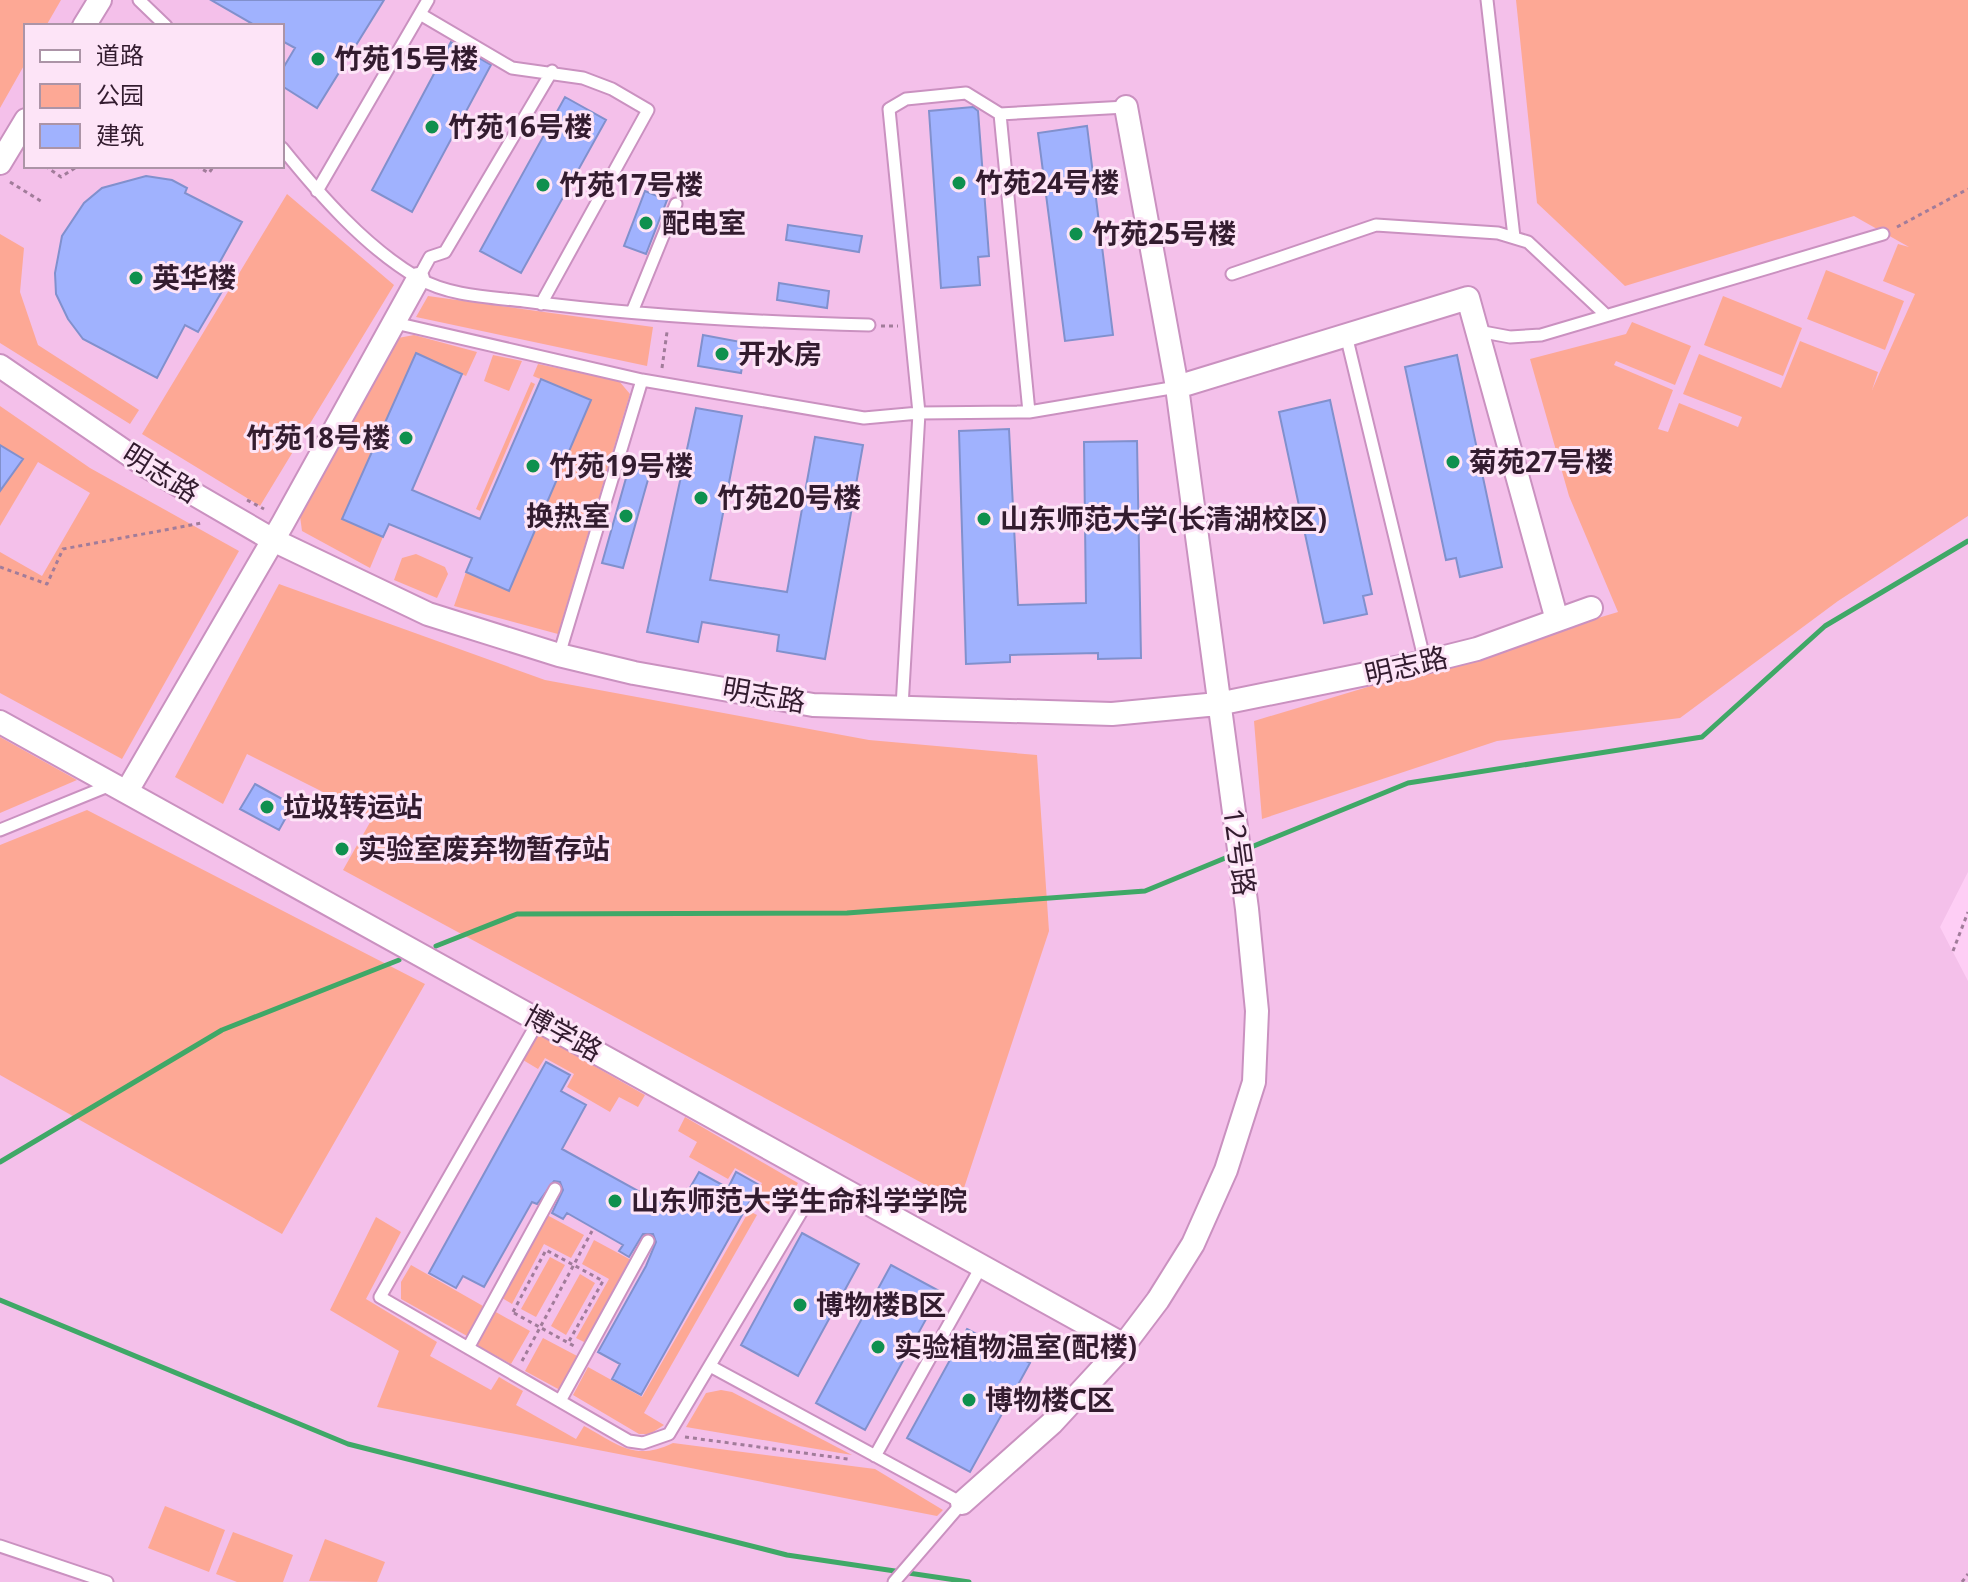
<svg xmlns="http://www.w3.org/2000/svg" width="1968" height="1582" viewBox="0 0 1968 1582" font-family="'Noto Sans','Noto Sans SC',sans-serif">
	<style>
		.built { fill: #f4c0ea; fill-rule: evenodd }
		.green { fill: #fda895 }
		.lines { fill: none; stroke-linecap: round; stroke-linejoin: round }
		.stream { stroke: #3fa867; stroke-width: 5 }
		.building { fill: #a0b2fe; stroke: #8190cd; stroke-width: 2 }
		.lane-casing { stroke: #ca91c0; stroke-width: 15 }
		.street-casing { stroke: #ca91c0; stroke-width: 26 }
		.path { stroke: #a17c9a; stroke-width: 3; stroke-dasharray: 4 4; stroke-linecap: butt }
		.lane { stroke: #fff; stroke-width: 11 }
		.street { stroke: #fff; stroke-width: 22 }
		.poi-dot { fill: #0f904e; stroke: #fde4f7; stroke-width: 3 }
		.labels { text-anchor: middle; stroke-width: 6; stroke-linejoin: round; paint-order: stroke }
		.poi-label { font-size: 28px; font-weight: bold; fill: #331c2f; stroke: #fde4f7; text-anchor: start }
		.street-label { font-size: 28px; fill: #331c2f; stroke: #fde4f7 }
	</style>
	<rect width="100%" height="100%" fill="#fecef5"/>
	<path class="built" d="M0 0H1968V872L1940 927 1968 981V1582H0ZM26 26H282V166H26Z"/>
	<path class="green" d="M0 0H61L46 26H26V62L0 108Z
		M1516 0H1968V516L1838 601 1680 718 1497 741 1262 819 1254 721 1618 612 1569 496 1530 359 1626 334 1632 322 1691 346 1675 385 1616 361 1614 365 1673 390 1658 429 1668 432 1679 403 1738 427 1742 417 1683 394 1699 354 1781 388 1800 341 1878 372 1872 390 1915 294 1883 281 1898 244 1909 247 1854 216 1625 286 1537 203Z
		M287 194 394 285 260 506 142 434Z
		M0 234 24 248 20 292 38 345 139 410 130 424 0 343Z
		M1826 270 1904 301 1885 350 1807 319Z
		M428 296 653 327 647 366 416 317Z
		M1723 296 1802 328 1783 376 1704 345Z
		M414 335 477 352 466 376 416 354 342 518 383 537 370 568 302 531 300 516 398 338Z
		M493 355 522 361 509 391 484 381Z
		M538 364 619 381 630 394 558 634 454 606 466 572 509 591 590 400 533 376Z
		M531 382 535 384 480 511 476 509Z
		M0 406 90 468 239 551 122 759 0 693V552L42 576 90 493 38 462 0 526Z
		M416 554 445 567 448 574 437 598 394 580 402 558Z
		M279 584 545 680 869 740 1037 755 1049 931 959 1203 343 870 373 817 247 754 223 804 175 777Z
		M0 737 77 780 0 813Z
		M87 810 425 984 282 1234 0 1075V845Z
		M538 1034 645 1095 638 1107 619 1097 610 1112 567 1087 574 1074 545 1058 538 1069 523 1060Z
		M685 1117 798 1183 783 1212 755 1197 762 1183 735 1168 728 1179 689 1157 697 1142 678 1131Z
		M749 1211 757 1215 644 1413 664 1425 650 1434H639L573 1395 588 1367 642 1397Z
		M547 1215 584 1235 571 1258 544 1244 512 1304 502 1298Z
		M376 1217 401 1232 366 1299 437 1342 430 1356 491 1390 499 1377 523 1391 516 1405 576 1439 584 1426C618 1444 634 1462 673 1443L875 1469 943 1510 937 1516 377 1407 399 1351 330 1310Z
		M594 1240 631 1260 586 1343 576 1338 609 1279 582 1264Z
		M550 1257 565 1265 536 1317 521 1309Z
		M411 1265 483 1306 467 1336 401 1299V1282Z
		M580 1274 595 1283 566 1335 551 1326Z
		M494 1311 530 1331 511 1364 476 1345Z
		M543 1338 579 1357 560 1390 525 1371Z
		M721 1390 732 1392 852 1455 686 1427 706 1393Z
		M165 1506 225 1530 209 1572 148 1548Z
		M233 1532 293 1555 283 1582H237L216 1574Z
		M325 1539 385 1562 377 1582 309 1581Z"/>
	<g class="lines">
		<path class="stream" d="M1244 850 1408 783 1702 737 1825 626 1968 541
			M436 946 517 914 847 913 1145 891 1235 854
			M0 1162 222 1030 399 960
			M0 1300 348 1444 787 1555 969 1582"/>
	</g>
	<path class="building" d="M211 0H384L317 108 282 86V70L295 48 282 41V26H256Z
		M451 42 491 65 412 212 372 190Z
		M565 97 606 120 521 273 480 251Z
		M973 107 978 111 989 256 978 257 980 285 941 288 929 111Z
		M1087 126 1113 335 1065 341 1038 133Z
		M146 176 172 180 187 188 185 193 242 222 212 276 227 283 198 332 185 325 157 378 83 339 68 319 56 294 55 273 62 236 84 203 102 188Z
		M645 191 667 200 646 254 624 246Z
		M788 225 862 236 859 252 786 240Z
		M779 283 829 291 827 308 777 300Z
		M703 335 746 343 741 373 698 366Z
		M416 353 462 374 412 490 480 519 541 379 591 400 509 591 466 572 472 558 389 524 383 537 342 519Z
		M1457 355 1502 567 1460 577 1456 558 1446 560 1405 367Z
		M1330 400 1372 594 1363 596 1367 614 1324 623 1279 412Z
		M696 408 742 416 710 580 787 592 815 437 863 445 825 659 777 651 779 635 702 622 698 642 647 632Z
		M1009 429 1018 605 1086 603 1084 442 1137 441 1141 658 1098 659V653L1010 655V662L966 664 959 431Z
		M0 445 23 459 0 491Z
		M630 464 651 469 623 568 602 563Z
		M255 784 293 805 279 830 240 809Z
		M546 1062 570 1075 561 1091 586 1105 562 1149 676 1212 699 1172 728 1188 736 1172 759 1185 641 1395 612 1379 620 1364 598 1352 646 1266 656 1242 653 1234H643L629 1257 619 1251 623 1245 567 1213 563 1219 552 1213 563 1190 560 1182 554 1181 537 1204 532 1202 484 1287 463 1276 456 1288 429 1273Z
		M802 1233 859 1264 798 1376 741 1345Z
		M891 1265 941 1292 865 1430 816 1403Z
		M967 1329 1030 1363 970 1472 907 1438Z"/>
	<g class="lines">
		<defs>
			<path id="lane" d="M139 0 166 26
				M1487 0 1514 237
				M420 14 512 68 583 78 612 89 648 110 541 304
				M1000 114 1029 412
				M282 148C320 195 365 247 418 278 449 296 489 297 524 301 639 316 754 322 869 325
				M317 191 428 0
				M1232 274 1376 225 1498 233 1528 242 1606 315
				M418 279 430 257 445 252 552 71
				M632 312 676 204
				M395 323 642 380 864 418 919 413 1029 412 1177 387
				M1478 331 1510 337 1541 335 1883 234
				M1346 335 1425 662
				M559 655 642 380
				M902 707 919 413 889 109 906 99 966 93 1000 114 1126 107
				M0 830 113 784
				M539 1020 380 1297 629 1441 643 1443 669 1434 821 1179
				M468 1348 555 1189
				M710 1366 962 1503 894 1582
				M560 1401 648 1241
				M875 1456 981 1267
				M0 1546 107 1582"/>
			<path id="street" d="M84 26 100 0
				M0 163 26 120
				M0 366 146 466 273 540 428 614 559 655 634 673 813 705 1112 714 1218 704 1425 662 1477 649 1591 608
				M1177 387 1468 298 1557 620
				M0 722 1124 1345
				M127 791 283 523 418 279
				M962 1503 1052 1423 1124 1345 1158 1300 1193 1244 1226 1170 1254 1082 1257 1011 1247 909 1177 387 1126 107"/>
		</defs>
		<use href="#lane" class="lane-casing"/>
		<use href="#street" class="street-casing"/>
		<path class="path" d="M45 166 61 177 78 166
			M196 166 209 173 214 166
			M10 182 44 203
			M1897 227 1968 189
			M881 326H898
			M662 368 667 332
			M247 500 264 509
			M0 567 47 584 63 549 202 523
			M1953 951 1968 912
			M513 1312 546 1250 603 1281 568 1343
			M514 1313 574 1346
			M522 1361 592 1231
			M685 1437 848 1459
			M1962 1582 1968 1574"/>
		<use href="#lane" class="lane"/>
		<use href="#street" class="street"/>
	</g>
	<g class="poi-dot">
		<circle cx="318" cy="59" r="8"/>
		<circle cx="432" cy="127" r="8"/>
		<circle cx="959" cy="183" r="8"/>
		<circle cx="543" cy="185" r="8"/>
		<circle cx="646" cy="223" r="8"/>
		<circle cx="1076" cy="234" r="8"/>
		<circle cx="136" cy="278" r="8"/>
		<circle cx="722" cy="354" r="8"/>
		<circle cx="406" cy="438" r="8"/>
		<circle cx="1453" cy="462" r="8"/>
		<circle cx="533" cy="466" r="8"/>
		<circle cx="701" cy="498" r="8"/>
		<circle cx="626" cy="516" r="8"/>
		<circle cx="984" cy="519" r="8"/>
		<circle cx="267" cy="807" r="8"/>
		<circle cx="342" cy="849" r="8"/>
		<circle cx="615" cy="1201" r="8"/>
		<circle cx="800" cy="1305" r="8"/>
		<circle cx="878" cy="1347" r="8"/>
		<circle cx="969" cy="1400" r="8"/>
	</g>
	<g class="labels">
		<g class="poi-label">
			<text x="334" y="69">竹苑15号楼</text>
			<text x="448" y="137">竹苑16号楼</text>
			<text x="975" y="193">竹苑24号楼</text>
			<text x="559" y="195">竹苑17号楼</text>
			<text x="662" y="233">配电室</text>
			<text x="1092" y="244">竹苑25号楼</text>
			<text x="152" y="288">英华楼</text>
			<text x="738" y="364">开水房</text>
			<text x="390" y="448" text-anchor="end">竹苑18号楼</text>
			<text x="1469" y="472">菊苑27号楼</text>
			<text x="549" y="476">竹苑19号楼</text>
			<text x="717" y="508">竹苑20号楼</text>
			<text x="610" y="526" text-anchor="end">换热室</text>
			<text x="1000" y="529">山东师范大学(长清湖校区)</text>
			<text x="283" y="817">垃圾转运站</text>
			<text x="358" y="859">实验室废弃物暂存站</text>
			<text x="631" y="1211">山东师范大学生命科学学院</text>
			<text x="816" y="1315">博物楼B区</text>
			<text x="894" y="1357">实验植物温室(配楼)</text>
			<text x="985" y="1410">博物楼C区</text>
		</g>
		<g class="street-label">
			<text transform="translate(161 473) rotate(32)" y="10">明志路</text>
			<text transform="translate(1406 666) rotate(-13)" y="10">明志路</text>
			<text transform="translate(764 695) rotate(10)" y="10">明志路</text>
			<text transform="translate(1239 852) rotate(82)" y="10">12号路</text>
			<text transform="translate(563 1033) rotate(29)" y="10">博学路</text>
		</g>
	</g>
	<rect x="24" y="24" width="260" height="144" fill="#fde4f7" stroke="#ac94a7" stroke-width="2"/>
	<rect x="40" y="50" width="40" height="12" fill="#ffffff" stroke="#ac94a7" stroke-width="2"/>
	<text x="96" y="64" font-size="24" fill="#331c2f">道路</text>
	<rect x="40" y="84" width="40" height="24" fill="#fda895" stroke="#ac94a7" stroke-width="2"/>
	<text x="96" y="104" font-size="24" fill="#331c2f">公园</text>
	<rect x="40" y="124" width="40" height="24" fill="#a0b2fe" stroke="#ac94a7" stroke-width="2"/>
	<text x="96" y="144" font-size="24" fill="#331c2f">建筑</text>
</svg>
